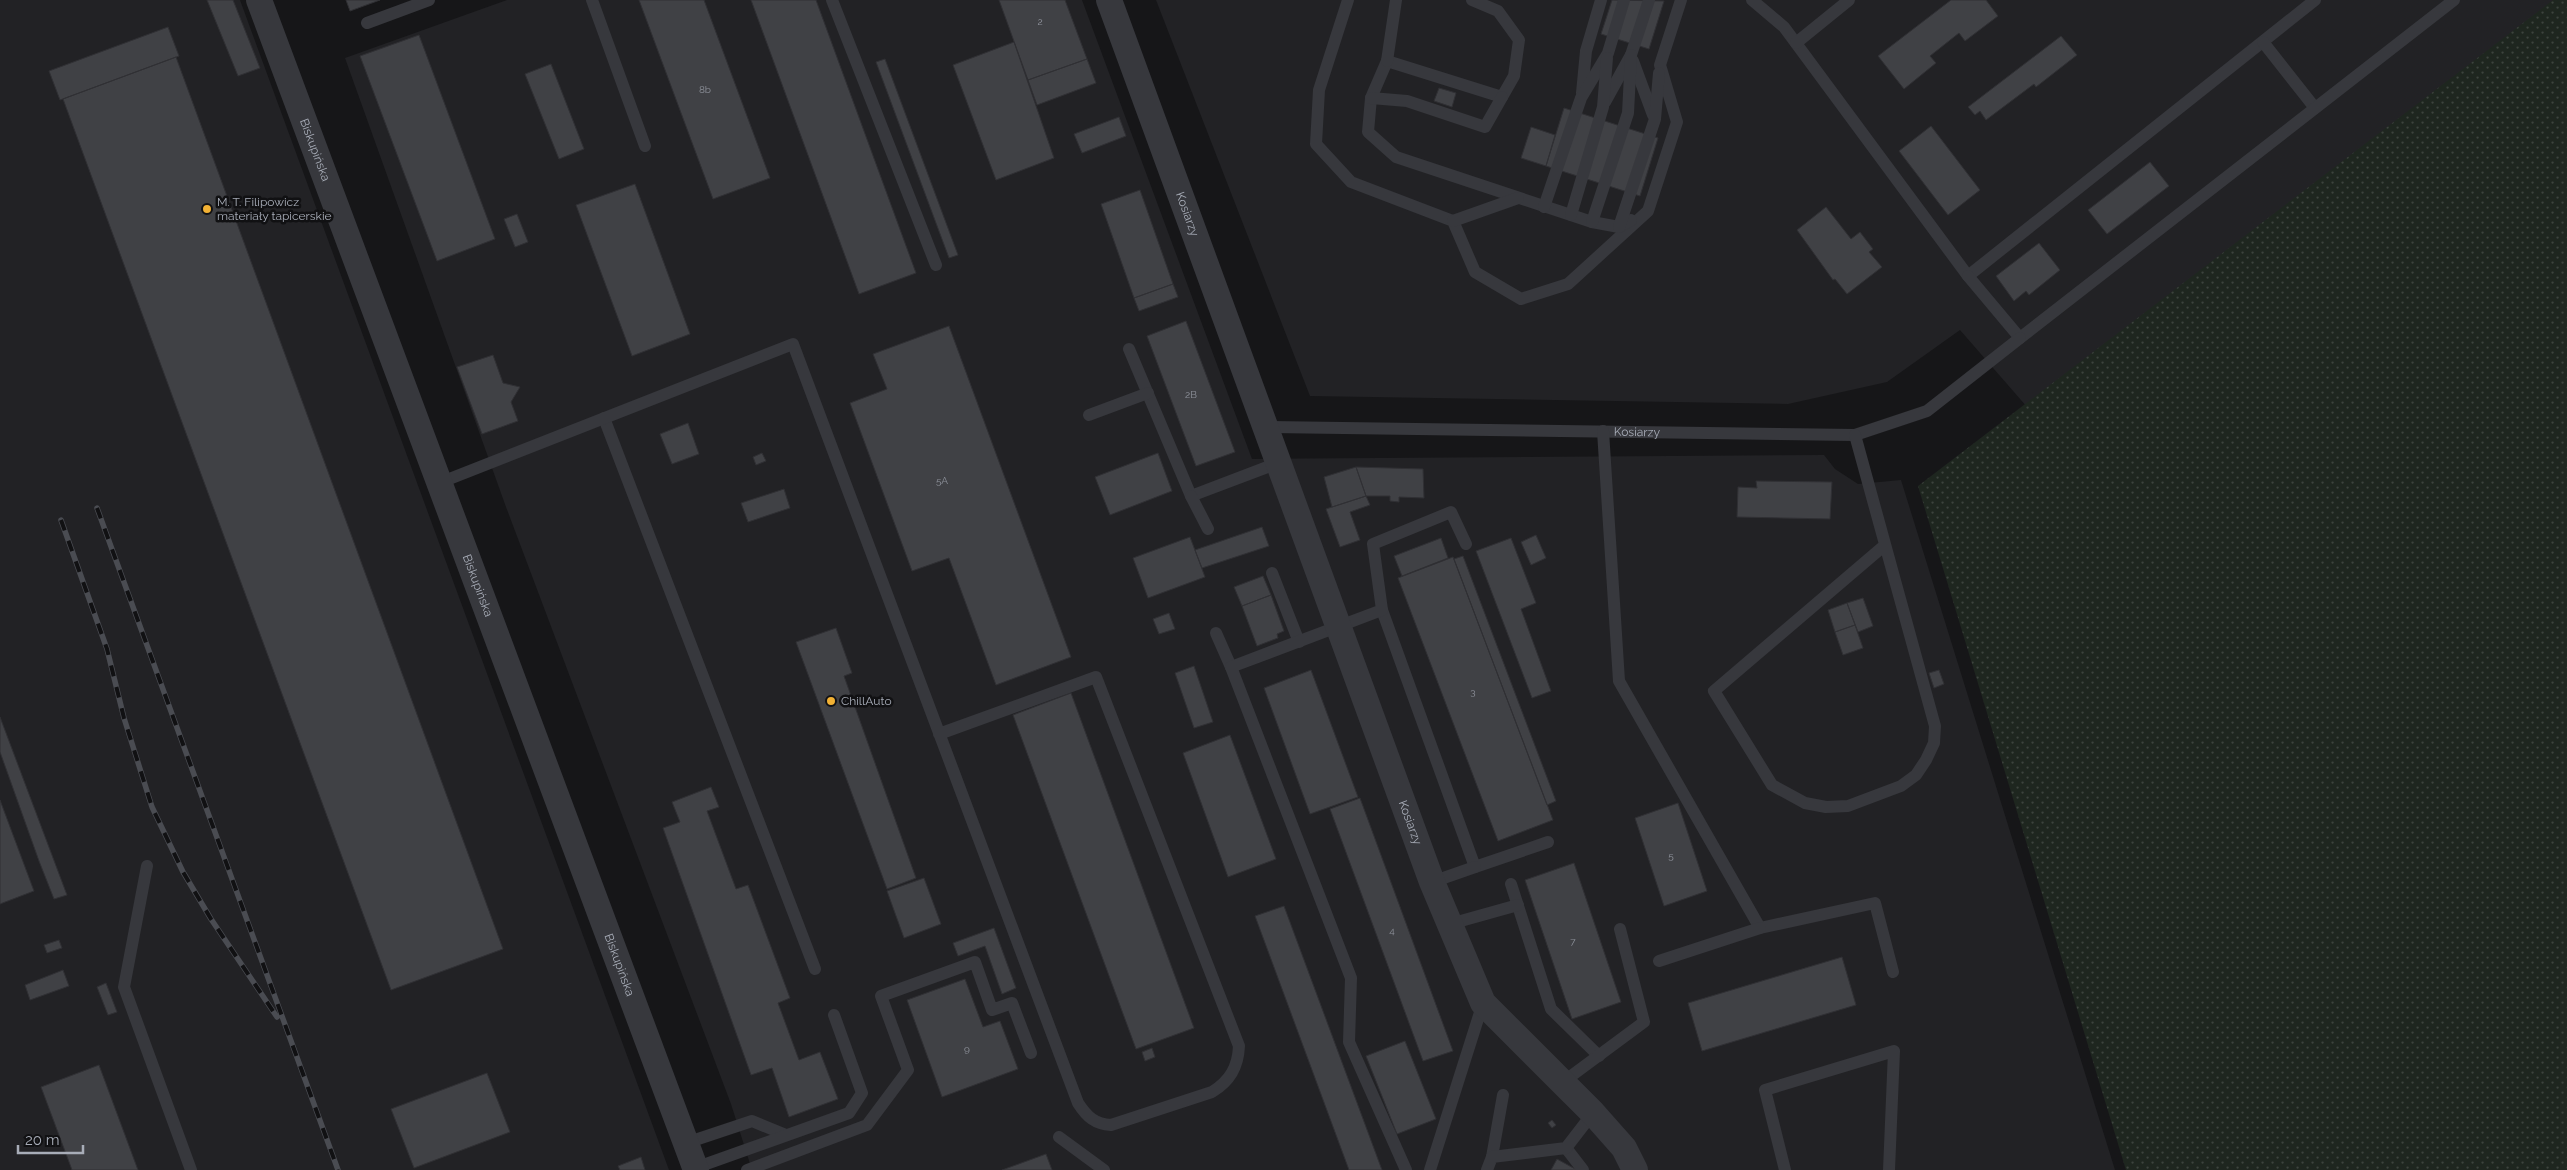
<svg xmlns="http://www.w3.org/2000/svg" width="2567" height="1170" viewBox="0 0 2567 1170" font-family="Raleway,sans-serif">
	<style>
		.built { fill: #222225 }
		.grass { fill: url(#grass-dots) }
		.building { fill: #404145; stroke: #303034 }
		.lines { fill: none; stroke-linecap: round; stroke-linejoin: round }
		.lane { stroke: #37383d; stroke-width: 12 }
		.street { stroke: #37383d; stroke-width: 26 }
		.rail-casing { stroke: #4a4c52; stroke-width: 5.5 }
		.rail { stroke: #111113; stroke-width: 4; stroke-dasharray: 11; stroke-linecap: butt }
		.poi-dot { fill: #f2b134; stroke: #111113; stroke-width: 2 }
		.labels { text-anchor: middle; stroke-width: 5; stroke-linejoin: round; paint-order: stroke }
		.number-label { font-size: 10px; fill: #8e929b }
		.street-label { font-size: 12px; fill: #a8adb8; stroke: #111113 }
		.poi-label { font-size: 12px; fill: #a8adb8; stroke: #111113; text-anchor: start }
	</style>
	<defs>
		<pattern id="grass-dots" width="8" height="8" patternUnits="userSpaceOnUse" patternTransform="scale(1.25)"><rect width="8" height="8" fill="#1e261f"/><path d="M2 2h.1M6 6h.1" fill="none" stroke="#3c433d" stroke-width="1.8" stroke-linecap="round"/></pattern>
	</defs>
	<rect width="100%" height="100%" fill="#161618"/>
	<path class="built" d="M0 0H240L669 1170H0Z
		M507 0H1082L1252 459 1824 455 1835 469 1858 484 1901 480 2115 1170H752L731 1104 506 507 345 58Z
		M1156 0H2567V7L2040 422 1960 330 1887 382 1788 404 1310 396Z"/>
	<path class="grass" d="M2553 0H2567V1170H2126L1918 486Z"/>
	<path class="building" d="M207 0H233L260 68 238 76Z
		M346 0H380L350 11Z
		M639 0H704L770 178 713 199Z
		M751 0H816L916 273 859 294Z
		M999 0H1065L1087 59 1028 80Z
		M1612 0 1664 1 1649 49 1601 34Z
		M1951 0H1986L1998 16 1965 41 1959 33 1930 56 1936 63 1904 89 1878 56Z
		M168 27 179 56 60 100 49 71Z
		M419 35 495 239 437 261 360 56Z
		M2061 36 2077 55 2036 87 2034 84 1986 120 1980 111 1975 115 1968 107Z
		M1014 42 1054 158 996 180 953 65Z
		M176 57 503 949 391 990 63 99Z
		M885 59 958 255 949 258 876 62Z
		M1087 59 1096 83 1037 105 1028 80Z
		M551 64 584 149 559 159 525 74Z
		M1439 88 1456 93 1452 107 1434 101Z
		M1564 108 1658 138 1640 196 1546 166Z
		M1119 117 1126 136 1082 153 1074 134Z
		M1931 126 1980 190 1948 215 1899 151Z
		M1531 127 1555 135 1546 166 1521 158Z
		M2150 162 2169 186 2107 234 2088 210Z
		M635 184 690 334 632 356 576 205Z
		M1140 190 1173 284 1134 298 1101 204Z
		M1826 207 1851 239 1860 232 1873 249 1869 252 1882 267 1847 294 1835 279 1833 280 1797 230Z
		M517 214 528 242 515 247 504 219Z
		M2039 243 2060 270 2029 295 2026 291 2014 301 1996 276Z
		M1173 284 1178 297 1139 311 1134 298Z
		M1186 321 1235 452 1196 466 1147 336Z
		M949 326 1071 657 996 685 949 558 912 571 850 403 887 389 873 354Z
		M493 355 503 383 520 387 511 402 518 421 482 434 457 367Z
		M688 423 699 454 672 464 660 434Z
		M762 453 766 461 756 465 753 457Z
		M1158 453 1172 491 1110 515 1095 477Z
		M1356 467 1423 469 1424 498 1399 497V502L1390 501V496H1366Z
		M1356 467 1366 496 1332 507 1324 477Z
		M1756 481 1832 482 1830 519 1737 517 1738 487 1757 488Z
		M784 489 790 508 748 522 741 503Z
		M1366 496 1370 505 1350 512 1360 540 1340 547 1326 509Z
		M1262 527 1269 546 1202 568 1195 550Z
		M1536 535 1546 558 1531 565 1521 542Z
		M1190 537 1205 577 1148 598 1133 558Z
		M1441 538 1448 558 1402 576 1394 556Z
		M1511 538 1536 603 1521 609 1551 691 1532 698 1476 551Z
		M1463 556 1556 801 1547 805 1454 559Z
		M1453 557 1553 820 1498 841 1398 578Z
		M1263 576 1271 595 1242 606 1234 587Z
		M1271 595 1284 631 1277 634 1278 638 1257 646 1242 606Z
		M1863 598 1873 626 1858 632 1847 603Z
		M1847 603 1855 625 1835 632 1828 610Z
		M1169 613 1175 629 1159 634 1153 619Z
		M1855 625 1863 648 1843 655 1835 632Z
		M836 628 852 673 844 676 916 878 887 889 796 642Z
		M1194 666 1213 722 1194 728 1175 673Z
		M1311 670 1358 797 1310 814 1264 688Z
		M1939 670 1944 684 1934 688 1929 673Z
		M1071 693 1194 1028 1136 1049 1013 715Z
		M0 717 67 895 54 899 39 861 0 752Z
		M1230 735 1276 859 1228 877 1183 753Z
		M711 787 719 807 707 811 736 889 748 885 790 998 778 1003 799 1060 820 1052 838 1099 789 1117 772 1068 751 1075 663 828 680 822 672 802Z
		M1360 798 1453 1051 1423 1061 1330 809Z
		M0 800 34 891 0 904Z
		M1678 803 1707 891 1664 906 1635 818Z
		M1574 863 1621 1002 1572 1019 1525 880Z
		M924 878 941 924 904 938 887 891Z
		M1284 906 1382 1170H1349L1255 916Z
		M994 928 1016 988 1002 994 985 946 958 956 953 943Z
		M59 940 62 948 47 953 44 945Z
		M1842 957 1856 1005 1702 1051 1688 1003Z
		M63 970 69 986 30 1000 25 985Z
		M965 979 983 1027 1000 1021 1018 1069 942 1097 907 1000Z
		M106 983 117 1012 108 1015 97 987Z
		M1405 1041 1436 1119 1397 1134 1366 1056Z
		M1152 1048 1155 1057 1145 1061 1142 1052Z
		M99 1065 138 1170H72L41 1087Z
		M487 1073 510 1132 414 1168 391 1109Z
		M1552 1120 1556 1125 1552 1128 1548 1123Z
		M1046 1154 1052 1170H1002Z
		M641 1157 645 1170H620L618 1166Z
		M1557 1159 1577 1170H1551Z"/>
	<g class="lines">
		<g class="lane">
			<path d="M592 0 645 146"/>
			<path d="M832 0 936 265"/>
			<path d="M1348 0 1319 90 1316 144 1351 182 1453 221 1475 272 1521 299 1568 284 1648 211 1677 122 1660 65 1681 0"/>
			<path d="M1472 0 1498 11 1519 40 1514 76 1502 97 1387 61 1371 98 1368 132 1396 157 1592 222 1619 227 1631 220"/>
			<path d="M1752 0 1784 27 1968 276 2315 0"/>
			<path d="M367 23 429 0"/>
			<path d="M2263 42 2315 108"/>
			<path d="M1796 43 1849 0"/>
			<path d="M1387 61 1396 0"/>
			<path d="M1633 61 1653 115"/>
			<path d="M1582 93 1586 51 1601 0"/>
			<path d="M1371 98 1407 101 1485 127 1502 97"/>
			<path d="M1605 102 1631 55 1649 0"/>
			<path d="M1544 207 1581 98 1608 53 1624 0"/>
			<path d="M1571 215 1603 107 1607 58"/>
			<path d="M1453 221 1518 198"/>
			<path d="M1592 222 1628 113 1631 55"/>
			<path d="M1619 227 1655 119 1659 73"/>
			<path d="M1968 276 2020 338 2454 0"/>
			<path d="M1129 349 1191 496 1278 463"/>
			<path d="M1089 415 1148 393"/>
			<path d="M604 418 815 969"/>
			<path id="s1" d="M1265 427 1855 435 1927 411 2020 338"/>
			<path d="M1603 431 1619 681 1760 928 1875 903 1893 972"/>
			<path d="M1855 435 1935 726 1934 743 1926 760 1916 775 1901 786 1848 806 1826 807 1805 803 1772 785 1714 691 1885 545"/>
			<path d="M439 483 793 344 1078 1103C1087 1117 1095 1124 1111 1125L1212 1092C1230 1081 1238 1067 1239 1046L1096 677 939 734"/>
			<path d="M1191 496 1208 529"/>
			<path d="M1272 573 1299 642"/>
			<path d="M1382 610 1475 867 1548 842"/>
			<path d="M1216 633 1231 667"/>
			<path d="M147 866 124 987 191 1170"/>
			<path d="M1432 882 1475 867"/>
			<path d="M1511 884 1551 1009 1599 1056"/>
			<path d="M1450 924 1518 905"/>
			<path d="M1659 961 1760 928"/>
			<path d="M1563 1082 1644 1022 1620 929"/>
			<path d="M1059 1137 1104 1170"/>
			<path d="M686 1143 752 1121 786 1135"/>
			<path d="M1566 1148 1583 1170"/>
			<path d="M1492 1157 1503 1095"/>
			<path d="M695 1168 849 1113 862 1093 834 1015"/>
			<path d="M747 1170 867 1125 908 1070 881 996 975 962 992 1010 1012 1003 1031 1053"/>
			<path d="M1406 1170 1349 1042 1351 978 1231 667 1382 610 1373 544 1451 512 1466 544"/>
			<path d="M1430 1170 1483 1003"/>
			<path d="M1487 1170 1492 1157 1566 1148 1593 1113"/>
			<path d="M1785 1170 1765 1090 1894 1051 1889 1170"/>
		</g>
		<g class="street">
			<path id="s2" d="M259 0 696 1170"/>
			<path id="s3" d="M1109 0 1432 882 1483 1003 1593 1113 1624 1148 1635 1170"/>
		</g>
		<defs>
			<path id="rail" d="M97 508 338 1170
				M61 520 107 649 124 718 152 807 183 872 211 919 277 1017"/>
		</defs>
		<use href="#rail" class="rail-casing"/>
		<use href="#rail" class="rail"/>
	</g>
	<g class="poi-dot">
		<circle cx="207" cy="209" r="5"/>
		<circle cx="831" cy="701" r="5"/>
	</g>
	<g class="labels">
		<g class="number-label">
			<text x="1040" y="25">2</text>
			<text x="705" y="93">8b</text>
			<text x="1191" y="398">2B</text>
			<text x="942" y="484">5A</text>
			<text x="1473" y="695">3</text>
			<text x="1671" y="859">5</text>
			<text x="1392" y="934">4</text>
			<text x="1573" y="945">7</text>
			<text x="967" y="1052">9</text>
		</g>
		<g class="street-label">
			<text dy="4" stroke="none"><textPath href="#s2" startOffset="160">Biskupińska</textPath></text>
			<text dy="4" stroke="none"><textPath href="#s3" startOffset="228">Kosiarzy</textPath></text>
			<text dy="4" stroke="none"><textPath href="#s1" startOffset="372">Kosiarzy</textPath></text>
			<text dy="4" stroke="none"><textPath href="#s2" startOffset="625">Biskupińska</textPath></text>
			<text dy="4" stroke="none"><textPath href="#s3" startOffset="876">Kosiarzy</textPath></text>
			<text dy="4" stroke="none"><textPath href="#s2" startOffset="1030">Biskupińska</textPath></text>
		</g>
		<g class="poi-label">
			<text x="217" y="206">M. T. Filipowicz<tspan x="217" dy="14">materiały tapicerskie</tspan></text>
			<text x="841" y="705">ChillAuto</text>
		</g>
	</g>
	<path d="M18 1145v8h65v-8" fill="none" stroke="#a8adb8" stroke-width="2.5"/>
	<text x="25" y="1145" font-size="15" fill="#a8adb8" stroke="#111113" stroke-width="4" paint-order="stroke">20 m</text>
</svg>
